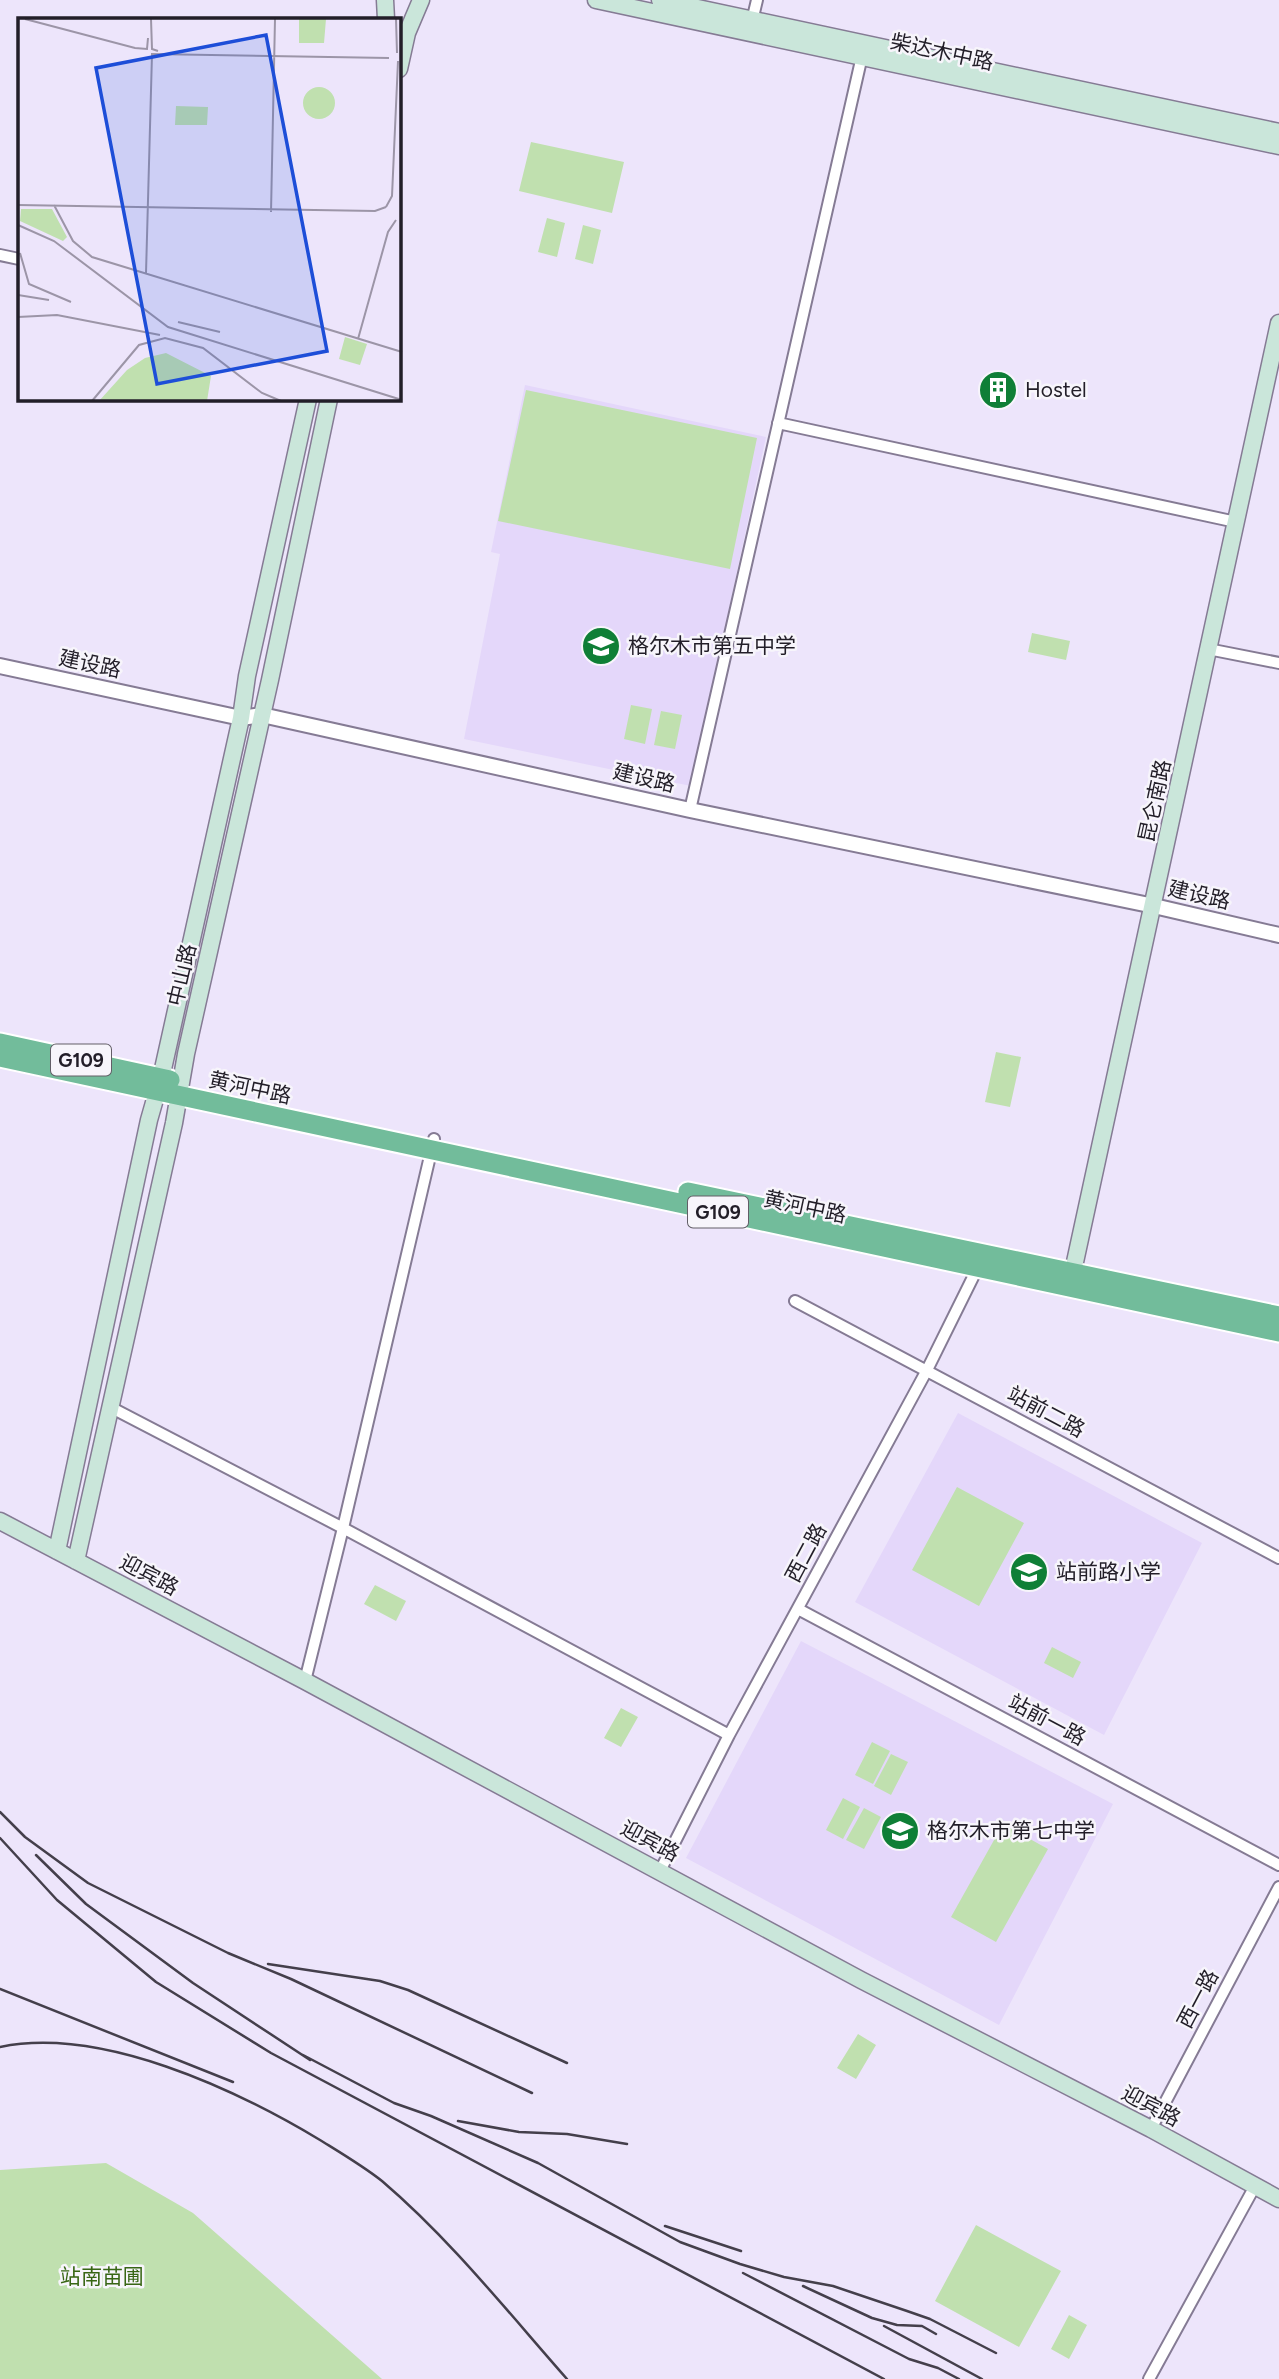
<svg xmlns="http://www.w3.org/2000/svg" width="1279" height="2379" viewBox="0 0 1279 2379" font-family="Figtree,'Noto Sans SC',sans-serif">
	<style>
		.built { fill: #e4d7fa }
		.green { fill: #c0e0af }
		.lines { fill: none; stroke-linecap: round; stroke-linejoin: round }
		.minor-casing { stroke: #857b94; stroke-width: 14 }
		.tertiary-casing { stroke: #857b94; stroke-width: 18 }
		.secondary-casing { stroke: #857b94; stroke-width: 19 }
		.trunk-casing { stroke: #fff; stroke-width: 23 }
		.minor { stroke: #fff; stroke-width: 10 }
		.tertiary { stroke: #fff; stroke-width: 14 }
		.secondary { stroke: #cae6da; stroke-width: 16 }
		.trunk { stroke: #72bc9b; stroke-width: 19 }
		.rail { stroke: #443f4b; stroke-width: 2.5 }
		.labels { text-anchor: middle; stroke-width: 5; stroke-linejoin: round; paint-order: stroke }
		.shield { fill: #f7f5fb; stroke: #625e67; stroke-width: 2 }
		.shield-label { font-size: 19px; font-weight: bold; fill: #221e28 }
		.street-label { font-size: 21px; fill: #221e28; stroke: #f7f5fb }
		.poi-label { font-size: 21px; fill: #221e28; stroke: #f7f5fb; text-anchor: start }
		.park-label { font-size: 21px; fill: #386614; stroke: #f7f5fb }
		.inset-road { fill: none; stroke: #9c95a7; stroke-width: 2 }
		.view { fill: #1d4ed8; fill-opacity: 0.15; stroke: #1d4ed8; stroke-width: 3.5 }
		.inset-edge { fill: none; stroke: #221e28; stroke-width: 3.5 }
	</style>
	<rect width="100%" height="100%" fill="#ede5fb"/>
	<path class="built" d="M525 385 766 437 691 786 464 739 500 554 491 552Z
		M958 1413 1202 1543 1104 1735 855 1602Z
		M801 1641 1113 1804 999 2025 686 1858Z"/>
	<path class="green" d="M531 142 624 162 612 213 519 191Z
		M547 218 565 223 557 257 538 252Z
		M583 225 601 230 593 264 575 259Z
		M526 390 757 438 730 569 498 521Z
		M1032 633 1070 641 1066 660 1028 652Z
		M631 705 652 709 645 744 624 739Z
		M661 711 682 715 675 749 654 745Z
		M996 1052 1021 1057 1010 1107 985 1102Z
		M957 1487 1024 1523 979 1606 912 1570Z
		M375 1585 406 1601 396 1621 364 1604Z
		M1052 1647 1081 1662 1073 1678 1044 1663Z
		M621 1708 638 1717 621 1747 604 1738Z
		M872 1742 890 1751 873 1784 855 1775Z
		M891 1754 908 1762 891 1795 874 1786Z
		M843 1798 860 1807 843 1839 826 1830Z
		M864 1808 881 1817 864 1849 846 1840Z
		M1003 1824 1048 1849 996 1942 951 1917Z
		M858 2034 876 2045 856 2079 837 2068Z
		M106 2163 193 2213 382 2379H0V2170Z
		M976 2225 1061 2271 1019 2347 935 2301Z
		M1069 2315 1087 2325 1069 2359 1051 2349Z"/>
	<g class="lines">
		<defs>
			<path id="minor" d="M752 21 757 0
				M0 255 19 259
				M778 423 1236 522
				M1208 649 1279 663
				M690 810 862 56
				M795 1301 1279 1558
				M110 1407 343 1528 729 1735
				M798 1609 1279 1865
				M305 1681 343 1528 434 1139
				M660 1871 729 1735 927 1370 980 1263
				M1151 2129 1279 1887
				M1149 2379 1255 2186"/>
			<path id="tertiary" d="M0 666 241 718 262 715 690 810 1154 906 1279 935"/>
			<path id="secondary" d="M385 0 386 19
				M596 0 1279 146
				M660 0 1279 132
				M399 69 407 33 421 0
				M1070 1285 1279 323
				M0 1521 305 1681 861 1980 1151 2129 1279 2199
				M57 1551 149 1120 161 1078 241 718 247 676 308 399
				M76 1561 174 1123 186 1054 270 680 329 399"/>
			<path id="trunk" d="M0 1043 170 1080
				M0 1057 1279 1332
				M688 1192 1279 1316"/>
		</defs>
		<use href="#minor" class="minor-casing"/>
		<use href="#tertiary" class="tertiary-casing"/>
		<use href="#secondary" class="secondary-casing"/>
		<use href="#trunk" class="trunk-casing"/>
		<use href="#minor" class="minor"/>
		<use href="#tertiary" class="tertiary"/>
		<use href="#secondary" class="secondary"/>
		<use href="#trunk" class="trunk"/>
		<path class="rail" d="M0 1812 25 1837 88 1883 228 1953 291 1979 532 2093
			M0 1838 57 1900 156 1982 271 2053 884 2379
			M36 1855 86 1904 193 1983 310 2060
			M268 1964 380 1981 408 1990 567 2063
			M0 1989 233 2082
			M0 2047C101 2026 235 2089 320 2140 341 2153 363 2166 382 2181 451 2240 507 2311 567 2379
			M303 2055 394 2103 431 2116 538 2163 680 2242 740 2264 784 2277 833 2286 907 2311 930 2319 996 2353
			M458 2121 519 2132 567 2134 627 2144
			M665 2226 741 2251
			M743 2273 909 2359 938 2368 959 2379
			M803 2286 872 2318 897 2325 922 2326 936 2334
			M884 2326 982 2379"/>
	</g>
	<defs>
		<symbol id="building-disc" viewBox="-11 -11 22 22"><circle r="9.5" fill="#0f7f36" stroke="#f7f5fb"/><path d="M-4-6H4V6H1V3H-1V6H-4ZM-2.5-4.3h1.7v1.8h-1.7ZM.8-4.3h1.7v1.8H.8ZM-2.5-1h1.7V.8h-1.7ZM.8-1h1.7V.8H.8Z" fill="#fff"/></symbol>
		<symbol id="school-disc" viewBox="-11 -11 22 22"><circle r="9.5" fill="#0f7f36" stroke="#f7f5fb"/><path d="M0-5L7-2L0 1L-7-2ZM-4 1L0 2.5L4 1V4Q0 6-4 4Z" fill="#fff"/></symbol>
	</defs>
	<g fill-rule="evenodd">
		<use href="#building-disc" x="976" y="368" width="44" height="44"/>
		<use href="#school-disc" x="579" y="624" width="44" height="44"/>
		<use href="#school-disc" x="1007" y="1550" width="44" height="44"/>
		<use href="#school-disc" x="878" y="1809" width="44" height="44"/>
	</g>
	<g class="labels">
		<g class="shield">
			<rect x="51" y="1044.5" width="60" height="31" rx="5"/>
			<rect x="688" y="1196.5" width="60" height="31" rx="5"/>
		</g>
		<g class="shield-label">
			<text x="81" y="1067">G109</text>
			<text x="718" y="1219">G109</text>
		</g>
		<g class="street-label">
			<text transform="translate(942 52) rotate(12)" y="7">柴达木中路</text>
			<text transform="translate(90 664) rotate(12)" y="7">建设路</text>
			<text transform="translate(644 778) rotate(13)" y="7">建设路</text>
			<text transform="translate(1155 801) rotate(-78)" y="7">昆仑南路</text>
			<text transform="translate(1199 895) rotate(13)" y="7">建设路</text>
			<text transform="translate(182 975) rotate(-77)" y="7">中山路</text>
			<text transform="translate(250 1088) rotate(12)" y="7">黄河中路</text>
			<text transform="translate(805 1207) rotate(12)" y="7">黄河中路</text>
			<text transform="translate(1046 1412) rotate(28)" y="7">站前二路</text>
			<text transform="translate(806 1553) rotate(-62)" y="7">西二路</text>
			<text transform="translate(149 1575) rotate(28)" y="7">迎宾路</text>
			<text transform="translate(1047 1720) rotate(28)" y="7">站前一路</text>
			<text transform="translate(650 1841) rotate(28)" y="7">迎宾路</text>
			<text transform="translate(1198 1999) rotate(-62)" y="7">西一路</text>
			<text transform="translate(1151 2106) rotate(28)" y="7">迎宾路</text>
		</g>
		<g class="poi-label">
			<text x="1025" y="397">Hostel</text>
			<text x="628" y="653">格尔木市第五中学</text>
			<text x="1056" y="1579">站前路小学</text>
			<text x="927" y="1838">格尔木市第七中学</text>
		</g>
		<g class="park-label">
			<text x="102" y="2284">站南苗圃</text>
		</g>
	</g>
	<g transform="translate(18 18)">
		<rect width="383" height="383" fill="#ede5fb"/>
		<path d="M281 1H308L306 25H281ZM285 85a16 16 0 1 1 32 0a16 16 0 1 1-32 0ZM158 88 190 89 189 107H157ZM3 191H34L49 219 45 223 2 203ZM327 319 349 326 342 347 321 341ZM148 335 193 358 189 383H81L109 352 127 340Z" fill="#c0e0af"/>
		<path class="inset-road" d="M7 1 117 30 129 31 130 20M133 1 134 31 140 33M378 1 379 35M0 187 357 193 368 189M36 187 55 223 74 239 384 334M368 189 374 178 380 43M253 194 257 1M0 207 36 223 150 309 384 382M2 235 11 266 53 284M128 255 134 36 371 40M0 277 31 282M0 299 39 297 142 317M160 304 202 314M340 321 370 214 378 202M74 383 121 327 147 320 185 330 244 375 263 383"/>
		<path class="view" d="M248 17 309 333 139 366 78 50Z"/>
		<rect width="383" height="383" class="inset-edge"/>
	</g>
</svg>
